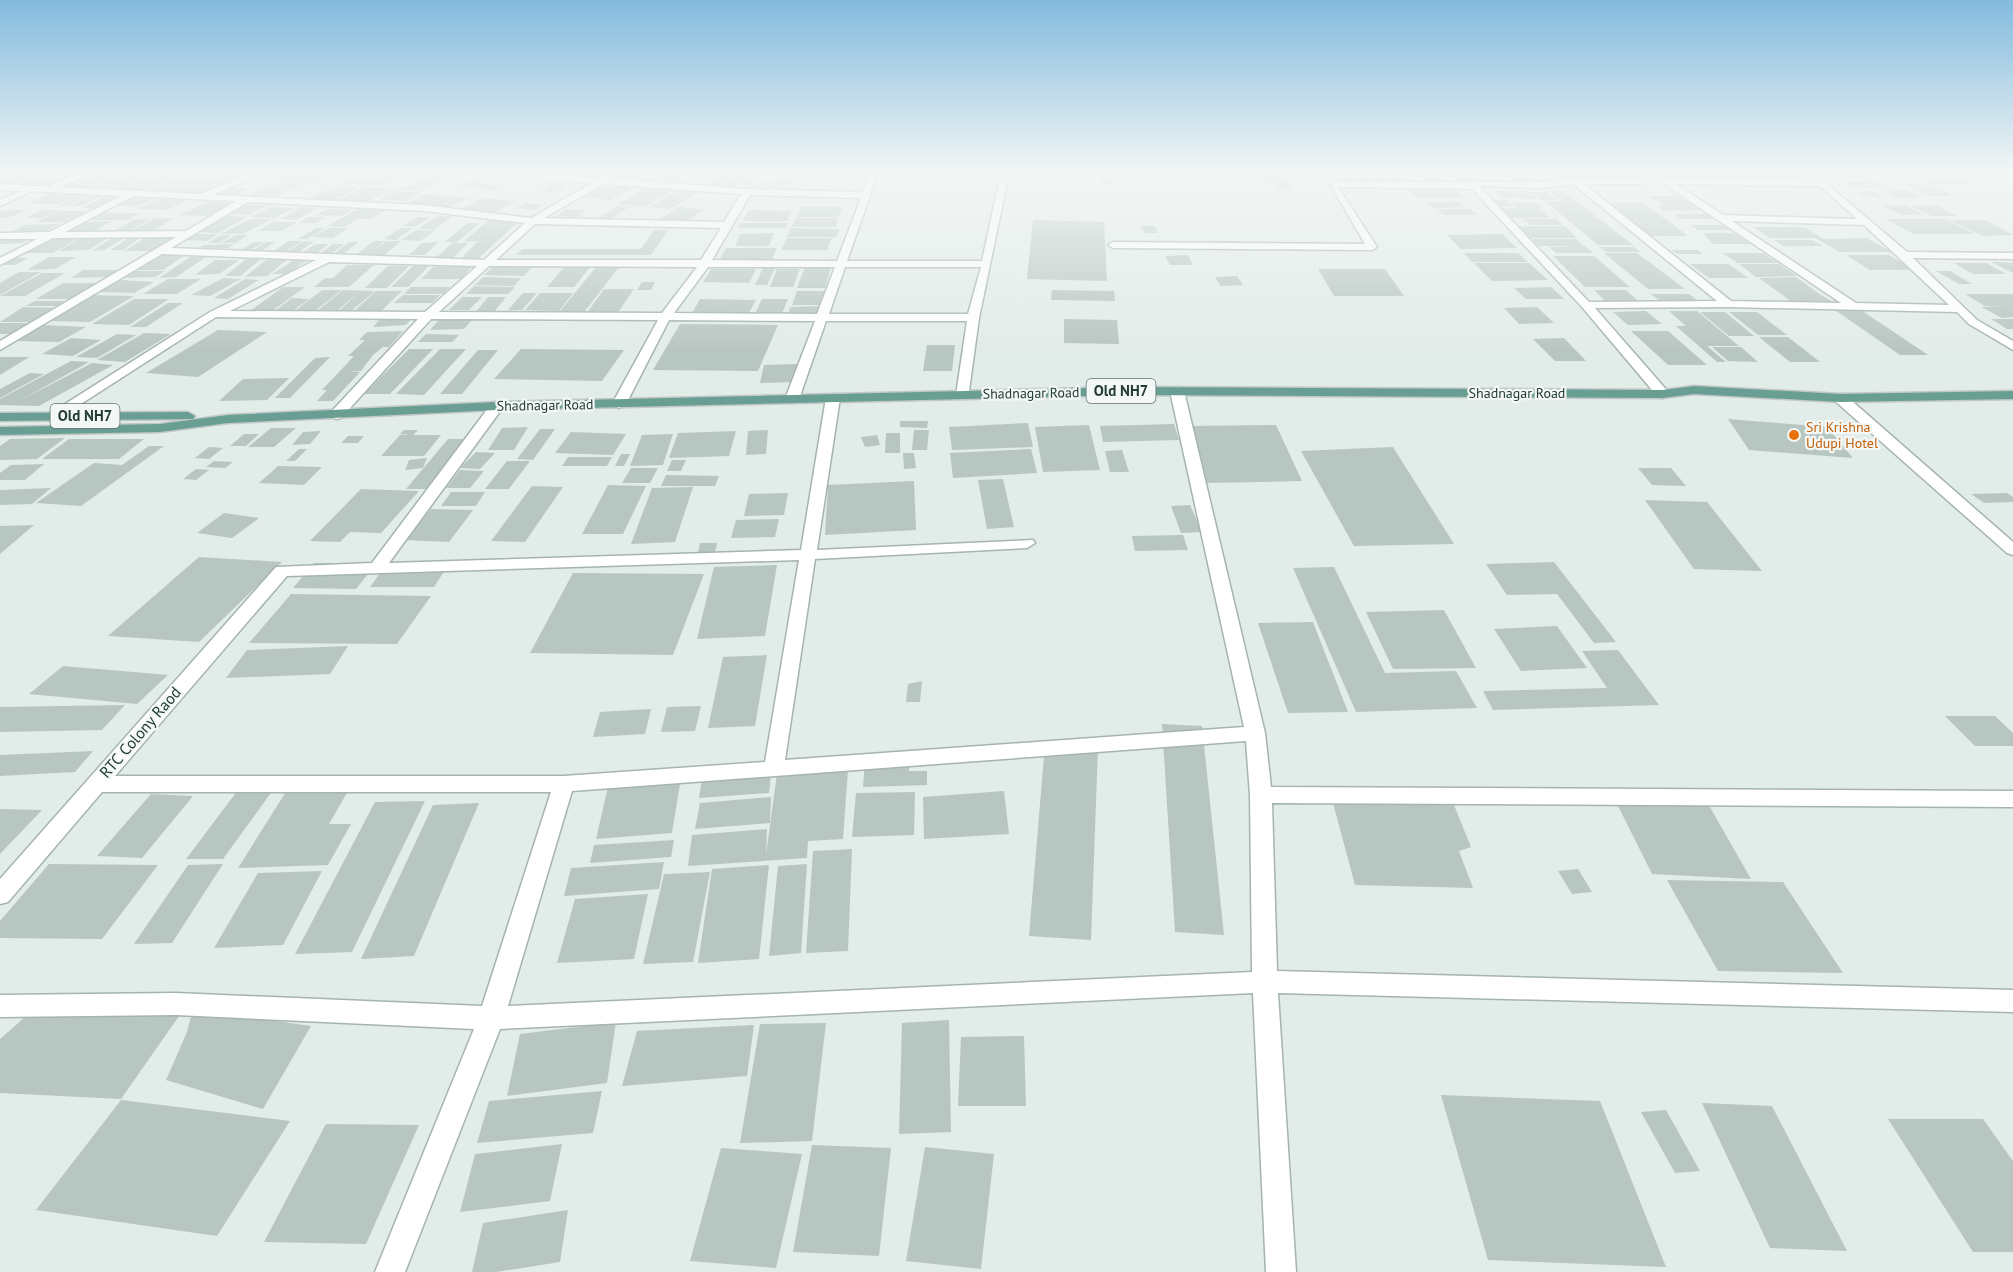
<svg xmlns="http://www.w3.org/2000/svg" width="2013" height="1272" viewBox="0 0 2013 1272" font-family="'PT Sans',sans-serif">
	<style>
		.building { fill: #b8c6c1 }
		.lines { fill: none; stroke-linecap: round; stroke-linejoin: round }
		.street-casing { stroke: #a5b4af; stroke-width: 3 }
		.primary-casing { stroke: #c1c8c7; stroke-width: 3 }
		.street { fill: #fff; fill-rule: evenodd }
		.primary { fill: #699f92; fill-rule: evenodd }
		.food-dot { fill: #e8710a; stroke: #f3f8f6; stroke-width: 2 }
		.labels { text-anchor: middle; stroke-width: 4.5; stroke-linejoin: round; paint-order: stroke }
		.far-street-label { font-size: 14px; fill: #233c36; stroke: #f3f8f6 }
		.far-food-label { font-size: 14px; fill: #c56008; stroke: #f3f8f6; text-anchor: start }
		.shield { fill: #f3f8f6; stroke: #617470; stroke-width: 1.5 }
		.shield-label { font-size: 15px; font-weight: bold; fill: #233c36 }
		.street-label { font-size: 16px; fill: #233c36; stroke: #f3f8f6 }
	</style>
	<rect width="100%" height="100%" fill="#e2ece8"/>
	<path class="building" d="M21 173H43L13 184H0V181Z
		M92 173H104L67 187 55 186Z
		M129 173 165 176 180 177 143 191 113 190 139 179 110 190 87 188Z
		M229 173H256L243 178 220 177Z
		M274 173H300L282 180 260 179Z
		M305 173H335L313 183 287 181Z
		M362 173H381L363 182 383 173H407L380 186 340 183Z
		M622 173H651L641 180 614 178Z
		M658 173H669L655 182 645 181Z
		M674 173H687L674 181 663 180Z
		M722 173H734L715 188 703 187Z
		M737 173 749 174 731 189 717 187Z
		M1196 173H1227L1228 177 1196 176Z
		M1256 173H1266L1272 183H1261Z
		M1380 173 1389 182H1375L1366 174Z
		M1382 173H1398L1409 182H1392Z
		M1417 173H1433L1443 181H1427Z
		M1467 173 1479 182H1459L1448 174Z
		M1523 173 1537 182 1518 183 1505 174Z
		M1573 173H1596L1604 178H1580Z
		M1670 173H1693L1702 179H1678Z
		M1696 173H1719L1729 180 1706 179Z
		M1725 173H1745L1755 179H1736Z
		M1826 173H1859L1870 178H1836Z
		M105 174 119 175 85 188 70 187Z
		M430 174 453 175 422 191 398 190Z
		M1285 174 1295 189H1278L1269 175Z
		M1335 174H1349L1359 183 1345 184Z
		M1352 174H1364L1374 182 1361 183Z
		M185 176 234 180 199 195 170 193 183 187 168 193 148 191Z
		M479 176 488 177 476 183 504 185 495 190 455 187Z
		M57 177 71 178 50 186 35 185Z
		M749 177 760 178 748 186 738 185Z
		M780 177 796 178 777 192 761 191Z
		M1101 177H1112L1113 184H1101Z
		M1958 177 1974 184H1932L1917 178Z
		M37 178H49L31 185H18Z
		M761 181 771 182 758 191 748 190Z
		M1878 181 1890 187 1854 188 1842 182Z
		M279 182 304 184 274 197 249 195Z
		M609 182 638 185 611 200 580 197Z
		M553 184 568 186 556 192 541 191Z
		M1903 184H1927L1953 196H1928Z
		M337 186 359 188 327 203 305 201Z
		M234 187 250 188 230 197 213 196Z
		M365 187 393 189 364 203 336 201Z
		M648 187 673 190 644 207 618 204Z
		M678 190 699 192 670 209 649 207Z
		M1409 190H1457L1465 198H1416Z
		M1907 190 1922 197 1899 198 1884 191Z
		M396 191 421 193 405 201 379 199Z
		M1495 191H1511L1519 198H1502Z
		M1512 191H1528L1538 199H1522Z
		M1549 191H1563L1633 245H1598L1545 201H1562Z
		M1872 191 1884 197H1867L1856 192Z
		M1531 192H1545L1557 200H1541Z
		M50 193H81L59 204 28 203Z
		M426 194 468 198 445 209 403 205Z
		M79 195H89L67 206H57Z
		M92 195H103L81 206H70Z
		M105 196H119L96 208H82Z
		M1649 196H1679L1703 210 1664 211 1657 206H1664Z
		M129 197 156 198 137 206 110 205Z
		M481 198 515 201 496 212 461 209Z
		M159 199 188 200 167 210 136 209Z
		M1505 199 1514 206 1499 207 1491 200Z
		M207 202 235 203 209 216 179 215Z
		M1458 202 1464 207 1433 208 1428 203Z
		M525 203 543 205 534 210 516 208Z
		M1512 203H1538L1543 208H1539L1550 218H1511L1499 208H1518Z
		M1608 203H1644L1688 236H1650Z
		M244 205H268L249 215 225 214Z
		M1905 205 1925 215H1902L1883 206Z
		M1936 205 1958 216H1932L1910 206Z
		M617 206 629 207 608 221 596 220Z
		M271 207 295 208 275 218 251 217Z
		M302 207 318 208 296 220 280 219Z
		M361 207 390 208 371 219H358L345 227 327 226Z
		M679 207 704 210 683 223 658 220Z
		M801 207H842L839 217H796Z
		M327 209 352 210 341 216 316 215Z
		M566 209 586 210 577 217 557 216Z
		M1437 209H1471L1477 215H1443Z
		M6 210H26L10 217 0 218V212Z
		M42 210H59L42 218H25Z
		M749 210 793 211 787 221H743Z
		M58 211H88L65 222H36Z
		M100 213H140L127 220H86Z
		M1674 214H1708L1715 219H1680Z
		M224 216 247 217 218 233 194 232Z
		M437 216H452L434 230 418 229Z
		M308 217H325L316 223H299Z
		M418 217H431L415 227 403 226Z
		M155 218H174L149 233H129Z
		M796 218H838L836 227H792Z
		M150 219 127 233 109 234 133 220Z
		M250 219H271L243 234H221Z
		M1523 219H1556L1563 225H1530Z
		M1886 219H1944L1976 234H1914Z
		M489 220 519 221 478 259 460 260 477 242H490L464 241Z
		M1033 220 1104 222 1107 281 1027 279Z
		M1949 220H1985L2013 235 1983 236Z
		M112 221 91 233 59 234 81 222Z
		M273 222H297L282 231H258Z
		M468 223H480L456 243H468L453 258H436L453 242H444Z
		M741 223H788L786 228H737Z
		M59 224 45 232 10 233 24 225Z
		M1691 225H1724L1731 230H1698Z
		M1141 226H1155L1158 233H1144Z
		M1518 226H1565L1577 238H1531Z
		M1753 227H1805L1824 239 1867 238 1892 252H1840L1815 238H1770Z
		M316 228H325L307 239H298Z
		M329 228H348L333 238 312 237Z
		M401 228H413L396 240 384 239Z
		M791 228 840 229 836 237H787Z
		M416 230 435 231 420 241 401 240Z
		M654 230H668L651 255H516L522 249H641Z
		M774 233 769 246H735L740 234Z
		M1703 233H1733L1751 244H1713Z
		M193 234H218L207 241 181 240Z
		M1502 234 1517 248 1461 249 1447 235Z
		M221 235H232L219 243H208Z
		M235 235H248L236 243H222Z
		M35 236 23 243 0 244V241L7 237Z
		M115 236H127L105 250 92 251Z
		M82 237H110L88 250 59 251Z
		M173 237 153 251H124L145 238Z
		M51 238H79L53 253H25Z
		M128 238H140L123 250H111Z
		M787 238H832L827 250H781Z
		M1532 239H1576L1583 246H1539Z
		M1774 240H1812L1823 246H1784Z
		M289 241H302L283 253H271Z
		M304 241 314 242 295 254 285 253Z
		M374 241H384L374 250 386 241H401L383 256 357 254Z
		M254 242H264L247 252H237Z
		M266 242H275L258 253 250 252Z
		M349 242H359L339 257H330Z
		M438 242 425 255H409L422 243Z
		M234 244 228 248H198L204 245Z
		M315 244H329L315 254H301Z
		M333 244H344L328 256H317Z
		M1585 246 1593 253H1556L1549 247Z
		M1600 247H1634L1640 252H1606Z
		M726 248H777L772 259H720Z
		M1671 250H1697L1703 254H1677Z
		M1464 253H1518L1528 262H1472Z
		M1604 253H1637L1685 289H1648Z
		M1722 253H1763L1778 263H1738Z
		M158 254H187L163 270H133Z
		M1188 255 1193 265H1170L1165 256Z
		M1846 255H1889L1914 270H1870Z
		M1553 256H1594L1630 287H1585Z
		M49 257H76L55 269 27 270Z
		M190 257H206L176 277 159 278Z
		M9 258H28L15 265H0Z
		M246 259H261L240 276H225Z
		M288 259 267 276 245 277 266 260Z
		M215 260H239L219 274 195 275Z
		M294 260H308L286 274H272Z
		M1991 262 2013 263V273Z
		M1474 263H1529L1548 280 1492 281Z
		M1954 263H1986L2006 274H1973Z
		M1690 264H1729L1748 278H1709Z
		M1739 264H1779L1797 276 1756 277Z
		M347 265H374L349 287H314L325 278H333Z
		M388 266H409L387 288H365Z
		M413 266H429L408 287H391Z
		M472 266 461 279H421L433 267Z
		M494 266H533L524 276 484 275Z
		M565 266H591L574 287H547Z
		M597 266H620L585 311H560Z
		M805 267H831L825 288H797Z
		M763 268H775L767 285H755Z
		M711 269H756L749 283 703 282Z
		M777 269H800L793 287H770Z
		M1318 269H1385L1404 296H1334Z
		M83 270H118L106 277 71 278Z
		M136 271H165L155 277 125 278Z
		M1936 271H1950L1972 284H1959Z
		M19 272H41L0 295V283Z
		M42 273H65L25 296H0Z
		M1237 276 1243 285 1221 286 1215 277Z
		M483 277 521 278 514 286 475 285Z
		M1796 277 1818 293 1833 302H1792L1759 278Z
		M223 278 241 279 210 296 191 295Z
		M168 279H201L177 294H143Z
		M245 279 259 280 228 299 214 298Z
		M121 280 154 282 134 293 98 292Z
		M642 282H655L651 290H637Z
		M63 283H97L69 299H36Z
		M474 286 515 287 508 294H466Z
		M283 287H305L272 311H250Z
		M411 287H450L443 294H404Z
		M1551 287 1564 299H1526L1514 288Z
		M604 289H634L617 314H586Z
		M322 290H342L316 310H296Z
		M343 290 375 291 350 312H338L360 291 337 311H317Z
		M1052 290 1114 291 1115 301 1051 300Z
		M1594 290H1626L1640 303H1607Z
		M376 291H402L380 312H353Z
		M797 291H824L821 305H792Z
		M523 293H537L522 310H508Z
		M540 293H573L559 311 525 310Z
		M1651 294H1689L1697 300H1659Z
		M1965 294H2013V317L2002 318 1981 307 2004 306H1985Z
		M92 295 134 296 90 322 47 321Z
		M403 295H440L432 303H394Z
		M462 297H482L469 310H449Z
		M488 297H506L494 312 475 313Z
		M292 298 309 299 294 310H276Z
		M134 299H169L129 325 92 324Z
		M700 299 756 300 749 313H692Z
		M762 299H788L781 316H754Z
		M35 301H66L58 306H26Z
		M168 303H183L146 327H130Z
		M822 306 819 316 788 317 790 307Z
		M23 307 56 308 32 322H0Z
		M1537 307 1554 323 1519 324 1504 308Z
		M1835 310H1861L1928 355H1900Z
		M1646 311 1662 324 1628 325 1613 312Z
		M1669 311H1697L1739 346H1707L1726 362H1717L1676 326H1686Z
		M1700 312H1725L1754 336H1729Z
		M1729 312H1757L1787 335H1758Z
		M413 317 406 325 373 327 381 318Z
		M1064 319 1117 320 1119 344 1064 343Z
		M1991 319H2013V329H2007Z
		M439 320H472L464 329 430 330Z
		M0 323H29L12 334H0Z
		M680 324 778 325 758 371 653 370Z
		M44 325 86 327 59 342 15 341Z
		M218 330 267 332 198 377 146 373Z
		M403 331 389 347H383L373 355 361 371H349L360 372 333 401H317L327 390H322L354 356H348L365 340H359L367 332Z
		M1631 331H1668L1707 365H1668Z
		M144 333 171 334 125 362 97 360Z
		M117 334 136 335 97 358 76 357Z
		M426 334 459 335 452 342H418Z
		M1759 337H1788L1820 362H1790Z
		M71 338 101 340 73 356 42 354Z
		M1564 338 1586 361H1555L1533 339Z
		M927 345H955L952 371H923Z
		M1712 347H1741L1758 362 1728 361Z
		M409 349H433L390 394H364Z
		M440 349H466L424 395 396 394Z
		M521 349 624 350 602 381 494 379Z
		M478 350H498L462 394H440Z
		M0 357H29L0 375Z
		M330 357 290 398H275L315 358Z
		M71 361 89 362 21 400 92 363 113 365 39 406 0 405V399Z
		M798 364 795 382 760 383 764 365Z
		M30 373 44 374 0 398V389Z
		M289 378 267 400 219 401 243 379Z
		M1728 419 1827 427 1853 458 1749 450Z
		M900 421H928L927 428 900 427Z
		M1028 423 1033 447 952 450 949 427Z
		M1174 424 1179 440 1103 442 1100 426Z
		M1089 425 1100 470 1043 472 1035 427Z
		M1276 425 1302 481 1207 483 1188 426Z
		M528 427 514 450H488L502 428Z
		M271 428H296L274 447H248Z
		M540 429H555L533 460 517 459Z
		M404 430H418L413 435H441L424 456H381L400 435H409L400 434Z
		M768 430 766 454 746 455 748 431Z
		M914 430H929L927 450H912Z
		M321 431 310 444 292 445 303 432Z
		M736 431 729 456 669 458 678 433Z
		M571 432 626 434 613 455 555 453Z
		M886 433H900V453H885Z
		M244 434H259L246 446H230Z
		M673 434 663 465 630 466 642 435Z
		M877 435 880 445 865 447 861 437Z
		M348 436H364L358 443H341Z
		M65 438 37 459 0 460V446L10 439Z
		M69 439H144L119 459H42Z
		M448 439H470L429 489H406Z
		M149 446H164L81 506 36 503 94 463 122 465Z
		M209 447 223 448 209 459 195 458Z
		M1393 447 1454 544 1354 546 1301 451Z
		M299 449H307L295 461H286Z
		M1031 449 1037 473 953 478 950 453Z
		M1122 450 1129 472H1110L1105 451Z
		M476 452 495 453 480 469 460 468Z
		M903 453H914L916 468 904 469Z
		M621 454H630L624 466H615Z
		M568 457H612L607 466H562Z
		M427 458 423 468 405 470 409 460Z
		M672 460H686L681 471H667Z
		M214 461 233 462 225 468 206 467Z
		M507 461H530L509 489H485Z
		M44 464 25 480H0V473L11 465Z
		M278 466 322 467 304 485 259 483Z
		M631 468H658L650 483H622Z
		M1638 468H1671L1686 486 1652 485Z
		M196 469 209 470 196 480 183 479Z
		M460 470 484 471 470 488H446Z
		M666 475 719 476 715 486H661Z
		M1003 479 1014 527 987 529 978 480Z
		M914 481 916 530 825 535 828 485Z
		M608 485 646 486 623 534H582Z
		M532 486 563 487 525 542 491 541Z
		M693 487 675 542 631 544 652 488Z
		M51 488 32 504 0 505V490Z
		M361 489 419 491 381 533 350 532 340 542 310 541Z
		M451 492H485L476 506H441Z
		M788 493 784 515 744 516 749 494Z
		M2007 493 2013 497V502L1984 503 1971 494Z
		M1645 500 1707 502 1762 571 1694 569Z
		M1190 505 1202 532 1181 533 1171 506Z
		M431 509 473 510 449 542 404 540Z
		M224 513 259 518 232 538 197 533Z
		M779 519 775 537 731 538 736 520Z
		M34 525 0 554V526Z
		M1183 535 1188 550 1135 551 1132 536Z
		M700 543H717L715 552H698Z
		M199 557 282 562 199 642 108 636Z
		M451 561 434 587H370L388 562Z
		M1554 562 1616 642 1594 643 1557 594 1507 595 1486 564Z
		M314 563 376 564 356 589 293 588Z
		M777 565 765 636 697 639 714 567Z
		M1334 567 1385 673 1456 671 1477 708 1356 712 1293 568Z
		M573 573 704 574 673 655 530 653Z
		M291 594 431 596 397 644 249 643Z
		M1444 610 1476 668 1393 669 1366 612Z
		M1313 622 1348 712 1288 713 1258 623Z
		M1557 626 1587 668 1521 671 1494 629Z
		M348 646 330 674 226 678 247 650Z
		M1618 650 1659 705 1493 710 1483 691 1607 688 1582 651Z
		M767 655 755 726 708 728 723 657Z
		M63 666 168 675 137 704 29 694Z
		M922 681 920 702H906L908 684Z
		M125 705 102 730 0 732V707Z
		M701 706 695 731 661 732 667 707Z
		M651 709 645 734 593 737 600 712Z
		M1945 716H1995L2013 733V746H1975Z
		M1162 724 1202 726 1224 935 1175 932Z
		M1045 744 1098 747 1091 940 1029 936Z
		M93 751 75 772 0 776V755Z
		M849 757 843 839 808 841 807 858 688 866 692 835 767 829 766 855 779 759Z
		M909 759V771H927V785L863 787 865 761Z
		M772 766 769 793 699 798 703 771Z
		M682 772 672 833 596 839 610 778Z
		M351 786 329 824H351L328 865 238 868 289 787Z
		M238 790H273L223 859H186Z
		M1004 791 1009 834 924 839 923 797Z
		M915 792 914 835 852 837 856 793Z
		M151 794 193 796 142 858 97 856Z
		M771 797 770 823 695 829 700 803Z
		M1614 798 1707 802 1751 879 1652 874Z
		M425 801 352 952 295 954 375 802Z
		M479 803 414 956 361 959 433 805Z
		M1333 803 1454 805 1471 847 1459 851 1473 888 1355 885Z
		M0 809 42 810 0 854Z
		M674 840 671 857 590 863 594 845Z
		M852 849 848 951 806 953 813 851Z
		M664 862 659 889 564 896 571 868Z
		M49 864 158 865 102 939 0 938V921Z
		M223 864 172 943 134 944 188 865Z
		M807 864 801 953 769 956 778 866Z
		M769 865 759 959 698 963 712 869Z
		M1578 869 1592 892 1572 894 1558 871Z
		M322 871 283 945 214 948 258 873Z
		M710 872 693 962 643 964 664 874Z
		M1667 880 1783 882 1843 973 1718 971Z
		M648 894 634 959 557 963 575 899Z
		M184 1009 121 1099 0 1093V1039L24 1018Z
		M193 1009 311 1026 263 1109 166 1080 187 1032Z
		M949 1020 951 1132 899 1134 902 1023Z
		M616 1022 607 1083 507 1096 520 1034Z
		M826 1023 812 1141 740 1143 760 1024Z
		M754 1025 747 1076 622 1086 637 1031Z
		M1024 1036 1026 1106H958L961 1037Z
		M602 1091 593 1133 477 1143 489 1101Z
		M1441 1095 1600 1101 1666 1267 1488 1260Z
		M121 1100 290 1121 217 1236 36 1210Z
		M1702 1103 1772 1106 1847 1251 1770 1248Z
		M1666 1110 1700 1171 1675 1173 1641 1112Z
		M1888 1119H1983L2013 1161V1252H1973Z
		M326 1124 419 1125 366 1244 264 1242Z
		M562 1144 550 1201 460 1212 475 1154Z
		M812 1145 891 1148 879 1256 793 1252Z
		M925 1147 994 1154 981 1269 906 1261Z
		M721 1148 802 1154 776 1268 690 1261Z
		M568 1210 560 1262 496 1272H472L483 1223Z"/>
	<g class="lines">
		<defs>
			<path id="street" d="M6 173H19L0 181V175Z
				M81 173H93L59 187 200 194 253 173H265L213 195 424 205 531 218 592 183 496 176 492 173 600 178 609 173H619L611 179 747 189 863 192 870 173H878L847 261H982L1001 173H1009L979 318 968 398 963 399 956 395 967 321H826L799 399 792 403 785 399 815 321 669 320 626 404 619 408 612 404 658 320 431 319 341 418 336 419 329 415 331 412 418 319 216 317 56 420 49 416 51 413 210 312 316 260 162 254 0 350V341L176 237 53 238 0 265V258L37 239H0V233L49 232 121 196 32 191 0 206V200L21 191 0 190V184L50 187 51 184ZM603 184 741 194 724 222 544 218ZM750 195 861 198 837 261 712 260ZM133 196 236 201 186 231 65 232ZM248 202 424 211 525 223 484 260 171 248ZM535 224 721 228 701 260H496ZM329 262 477 266 425 312 230 311ZM489 266 697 267 662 313 439 312ZM708 267H835L817 314 674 313ZM845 267H981L968 314H829Z
				M1575 178 1647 179V183L1644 184H1584L1731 301 1841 303 1663 183V179L1822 180 1907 252 2013 253V259L1913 258 1977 320 2013 341V350L1969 324 1957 312 1728 307 1595 308 1670 394 1663 398 1658 397 1582 307 1472 189 1338 187 1377 247 1372 250 1113 248 1108 245 1113 242 1365 244 1329 182H1542ZM1573 184 1717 301 1589 302 1479 186 1542 188ZM1676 184 1820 186 1857 219 1723 215ZM1732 221 1864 225 1949 305 1856 303Z
				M1177 387 1184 391 1265 733 1271 787 2013 791V807L1272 803 1277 971 2013 990V1012L1278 993 1296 1272H1266L1253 993 500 1029 405 1272H375L474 1029 176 1015 0 1017V995L176 993 482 1006 551 792H102L8 902 0 904V879L276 567 372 563 492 403 497 402 504 406 389 563 801 550 826 398 833 394 840 398 817 550 1033 540 1035 543 1027 548 815 559 785 760 1244 727 1170 391ZM799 560 765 762 564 776H115L287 576ZM1246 741 1250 795 1252 972 508 1006 572 791Z
				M1840 394 1845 395 2013 542V555L2007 553 1835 401 1833 398Z"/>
			<path id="primary" d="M1694 386 1840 394 2013 391V399L1840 402 1694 394 1663 398 1131 395 497 410 228 423 160 432 0 435V427L160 424 228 415 497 402 1131 387 1663 390Z
				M188 412 195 416 193 419 0 421V413Z"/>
		</defs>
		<use href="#street" class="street-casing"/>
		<use href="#primary" class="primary-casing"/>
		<use href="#street" class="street"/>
		<use href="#primary" class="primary"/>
	</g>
	<linearGradient id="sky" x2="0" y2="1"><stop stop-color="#83bade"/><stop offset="0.49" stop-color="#f2f6f5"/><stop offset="1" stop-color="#f2f6f5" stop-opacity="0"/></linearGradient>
	<rect width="2013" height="351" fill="url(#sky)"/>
	<circle class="food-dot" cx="1794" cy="435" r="6"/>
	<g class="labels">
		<g class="far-street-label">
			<text transform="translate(1031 393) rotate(-1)" y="5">Shadnagar Road</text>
			<text x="1517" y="398">Shadnagar Road</text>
			<text transform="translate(545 405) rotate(-1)" y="5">Shadnagar Road</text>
		</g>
		<g class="far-food-label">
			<text x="1806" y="432">Sri Krishna<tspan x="1806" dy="16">Udupi Hotel</tspan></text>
		</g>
		<g class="shield">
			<rect x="1086.5" y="379" width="69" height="24" rx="4.5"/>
			<rect x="50.5" y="404" width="69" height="24" rx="4.5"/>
		</g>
		<g class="shield-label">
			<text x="1121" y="396">Old NH7</text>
			<text x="85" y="421">Old NH7</text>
		</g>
		<g class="street-label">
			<text transform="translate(140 732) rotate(-49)" y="6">RTC Colony Raod</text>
		</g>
	</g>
</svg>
